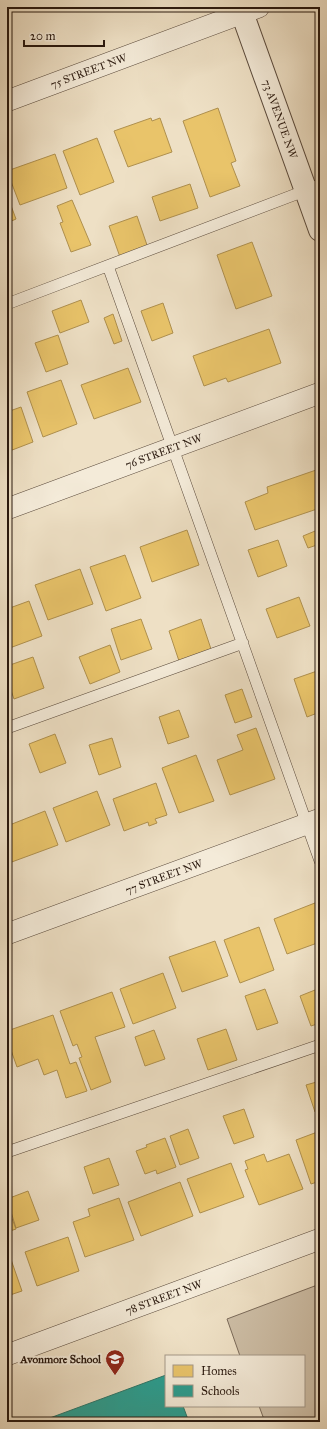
<svg xmlns="http://www.w3.org/2000/svg" width="327" height="1429" viewBox="0 0 327 1429" font-family="'IM FELL Great Primer',serif">
	<style>
		.green { fill: #cdbea6; stroke: #7b6b5a }
		.homes { fill: #e9c46a; stroke: #af904e }
		.schools { fill: #2a9d8f; stroke: #2a7568 }
		.lines { fill: none; stroke-linecap: round; stroke-linejoin: round }
		.service-casing { stroke: #5a4a3c; stroke-width: 12 }
		.minor-casing { stroke: #5a4a3c; stroke-width: 22 }
		.tertiary-casing { stroke: #5a4a3c; stroke-width: 24 }
		.service { stroke: #f4ebd9; stroke-width: 11 }
		.minor { stroke: #f4ebd9; stroke-width: 21 }
		.tertiary { stroke: #f4ebd9; stroke-width: 22 }
		.labels { text-anchor: middle; stroke-width: 4; stroke-linejoin: round; paint-order: stroke }
		.street-label { font-size: 11px; fill: #29180e; stroke: #f4ebd9 }
		.poi-label { font-size: 11px; font-weight: bold; fill: #29180e; stroke: #f4ebd9; text-anchor: end }
	</style>
	<rect width="100%" height="100%" fill="#eee0c5"/>
	<filter id="stains"><feTurbulence type="fractalNoise" baseFrequency=".005" numOctaves="4"/><feColorMatrix values="0 0 0 0 .2 0 0 0 0 .09 0 0 0 0 .02 0 0 0 .5 -.17"/></filter>
	<radialGradient id="worn" r=".72"><stop offset=".6" stop-color="#630" stop-opacity="0"/><stop offset="1" stop-color="#630" stop-opacity=".3"/></radialGradient>
	<path class="green" d="M320 1284V1422H265L259 1406H304V1356H240L227 1319Z"/>
	<path class="homes" d="M218 108 236 161 231 163 240 186 210 197 183 121Z
		M151 118 152 121 160 118 172 152 128 167 114 131Z
		M97 138 114 182 80 195 63 151Z
		M55 154 67 188 20 205 7 171Z
		M190 184 198 208 160 221 152 197Z
		M7 195 16 219 7 223Z
		M72 200 91 245 71 252 60 223 63 222 57 206Z
		M137 216 148 248 120 257 109 226Z
		M252 242 272 296 236 309 217 255Z
		M81 300 89 322 60 333 52 311Z
		M163 303 173 333 152 341 141 311Z
		M113 314 122 341 114 344 104 318Z
		M269 329 281 363 228 382 226 378 204 386 193 356Z
		M58 335 68 364 46 372 35 343Z
		M128 368 141 402 94 419 81 385Z
		M61 380 77 424 43 437 27 392Z
		M21 407 33 442 7 452V412Z
		M319 469 320 508 255 530 245 502 268 493 267 487Z
		M320 529V544L308 548 303 536Z
		M187 530 199 565 152 582 140 547Z
		M278 540 287 566 258 577 248 550Z
		M125 555 141 598 106 611 90 567Z
		M80 569 93 604 48 620 35 585Z
		M299 597 310 626 277 638 266 609Z
		M29 601 42 636 7 649V609Z
		M141 619 152 649 121 660 111 629Z
		M201 619 211 649 179 661 169 631Z
		M110 645 120 672 90 684 79 657Z
		M33 657 44 688 14 699 7 679V666Z
		M320 670V712L307 717 294 679Z
		M242 689 252 717 235 723 225 695Z
		M179 710 189 737 168 744 159 717Z
		M256 728 275 779 230 795 217 760 243 750 237 735Z
		M55 734 66 763 40 773 29 744Z
		M112 738 121 767 99 775 89 745Z
		M196 755 214 801 179 813 162 768Z
		M156 783 167 815 155 819 157 823 149 826 148 822 124 831 113 799Z
		M97 791 110 825 66 842 53 808Z
		M45 811 58 845 9 863 7 858V826Z
		M320 901V942L287 954 274 919Z
		M259 927 274 970 240 983 224 940Z
		M215 941 228 976 182 992 169 957Z
		M163 973 176 1008 133 1024 120 989Z
		M320 988V1023L311 1026 300 996Z
		M265 989 278 1023 257 1030 245 996Z
		M112 992 125 1027 95 1037 111 1082 91 1090 79 1058 82 1057 77 1044 73 1046 60 1011Z
		M53 1015 70 1064 76 1062 87 1091 66 1098 57 1070 44 1075 38 1059 17 1067 7 1039V1031Z
		M226 1029 237 1060 208 1070 197 1039Z
		M154 1030 165 1059 145 1066 135 1037Z
		M320 1081V1110L315 1112 306 1085Z
		M244 1109 254 1137 234 1144 223 1116Z
		M188 1129 199 1158 180 1165 170 1136Z
		M320 1131V1181L311 1184 296 1140Z
		M165 1138 176 1167 157 1174 156 1170 145 1174 136 1151 147 1147 146 1145Z
		M264 1154 267 1162 289 1154 303 1189 259 1205 245 1170 248 1169 245 1161Z
		M109 1158 119 1185 93 1194 84 1167Z
		M231 1163 244 1197 200 1213 187 1179Z
		M180 1182 193 1216 141 1236 128 1202Z
		M28 1191 39 1220 16 1228 7 1199Z
		M119 1198 134 1240 85 1257 73 1222 90 1216 88 1209Z
		M7 1205 16 1229 7 1232Z
		M68 1237 79 1271 37 1286 25 1252Z
		M7 1248 22 1291 7 1296Z"/>
	<path class="schools" d="M166 1375V1406H183L189 1422H39Z"/>
	<g class="lines">
		<defs>
			<path id="service" d="M108 266 320 861
				M7 304 320 185
				M7 728 243 643
				M7 1152 320 1045"/>
			<g id="minor">
				<path id="s1" d="M7 101 259 7"/>
				<path id="s2" d="M7 509 320 393"/>
				<path id="s3" d="M7 934 320 819"/>
				<path id="s4" d="M7 1355 320 1239"/>
			</g>
			<g id="tertiary">
				<path id="s5" d="M240 7 320 230"/>
			</g>
		</defs>
		<use href="#service" class="service-casing"/>
		<use href="#minor" class="minor-casing"/>
		<use href="#tertiary" class="tertiary-casing"/>
		<use href="#service" class="service"/>
		<use href="#minor" class="minor"/>
		<use href="#tertiary" class="tertiary"/>
	</g>
	<defs>
		<symbol id="school-pin" viewBox="-11 -11 22 30"><path d="M0 17L-7.5 6A9.5 9.5 0 1 1 7.5 6Z" fill="#8f2418" stroke="#f4ebd9"/><path d="M0-5L7-2L0 1L-7-2ZM-4 1L0 2.5L4 1V4Q0 6-4 4Z" fill="#fff"/></symbol>
	</defs>
	<g fill-rule="evenodd">
		<use href="#school-pin" x="104" y="1348" width="22" height="30"/>
	</g>
	<g class="labels">
		<g class="street-label">
			<text dy="4" stroke="none"><textPath href="#s1" startOffset="87">75 STREET NW</textPath></text>
			<text dy="4" stroke="none"><textPath href="#s5" startOffset="119">73 AVENUE NW</textPath></text>
			<text dy="4" stroke="none"><textPath href="#s2" startOffset="167">76 STREET NW</textPath></text>
			<text dy="4" stroke="none"><textPath href="#s3" startOffset="167">77 STREET NW</textPath></text>
			<text dy="4" stroke="none"><textPath href="#s4" startOffset="167">78 STREET NW</textPath></text>
		</g>
		<g class="poi-label">
			<text x="101" y="1363">Avonmore School</text>
		</g>
	</g>
	<rect width="327" height="1429" fill="none" stroke="#eee0c5" stroke-width="24"/>
	<rect x="8" y="8" width="311" height="1413" fill="none" stroke="#29180e" stroke-width="2"/>
	<rect x="12" y="12" width="303" height="1405" fill="none" stroke="#29180e"/>
	<rect x="165" y="1355" width="140" height="52" fill="#f4ebd9" stroke="#a39788"/>
	<rect x="173" y="1365" width="20" height="12" fill="#e9c46a" stroke="#a39788"/>
	<text x="201" y="1375" font-size="12" fill="#29180e">Homes</text>
	<rect x="173" y="1385" width="20" height="12" fill="#2a9d8f" stroke="#a39788"/>
	<text x="201" y="1395" font-size="12" fill="#29180e">Schools</text>
	<path d="M24 40v6h80v-6" fill="none" stroke="#29180e" stroke-width="2"/>
	<text x="30" y="40" font-size="12" fill="#29180e" stroke="#f4ebd9" stroke-width="3" paint-order="stroke">20 m</text>
	<rect width="100%" height="100%" filter="url(#stains)"/>
	<rect width="100%" height="100%" fill="url(#worn)"/>
</svg>
